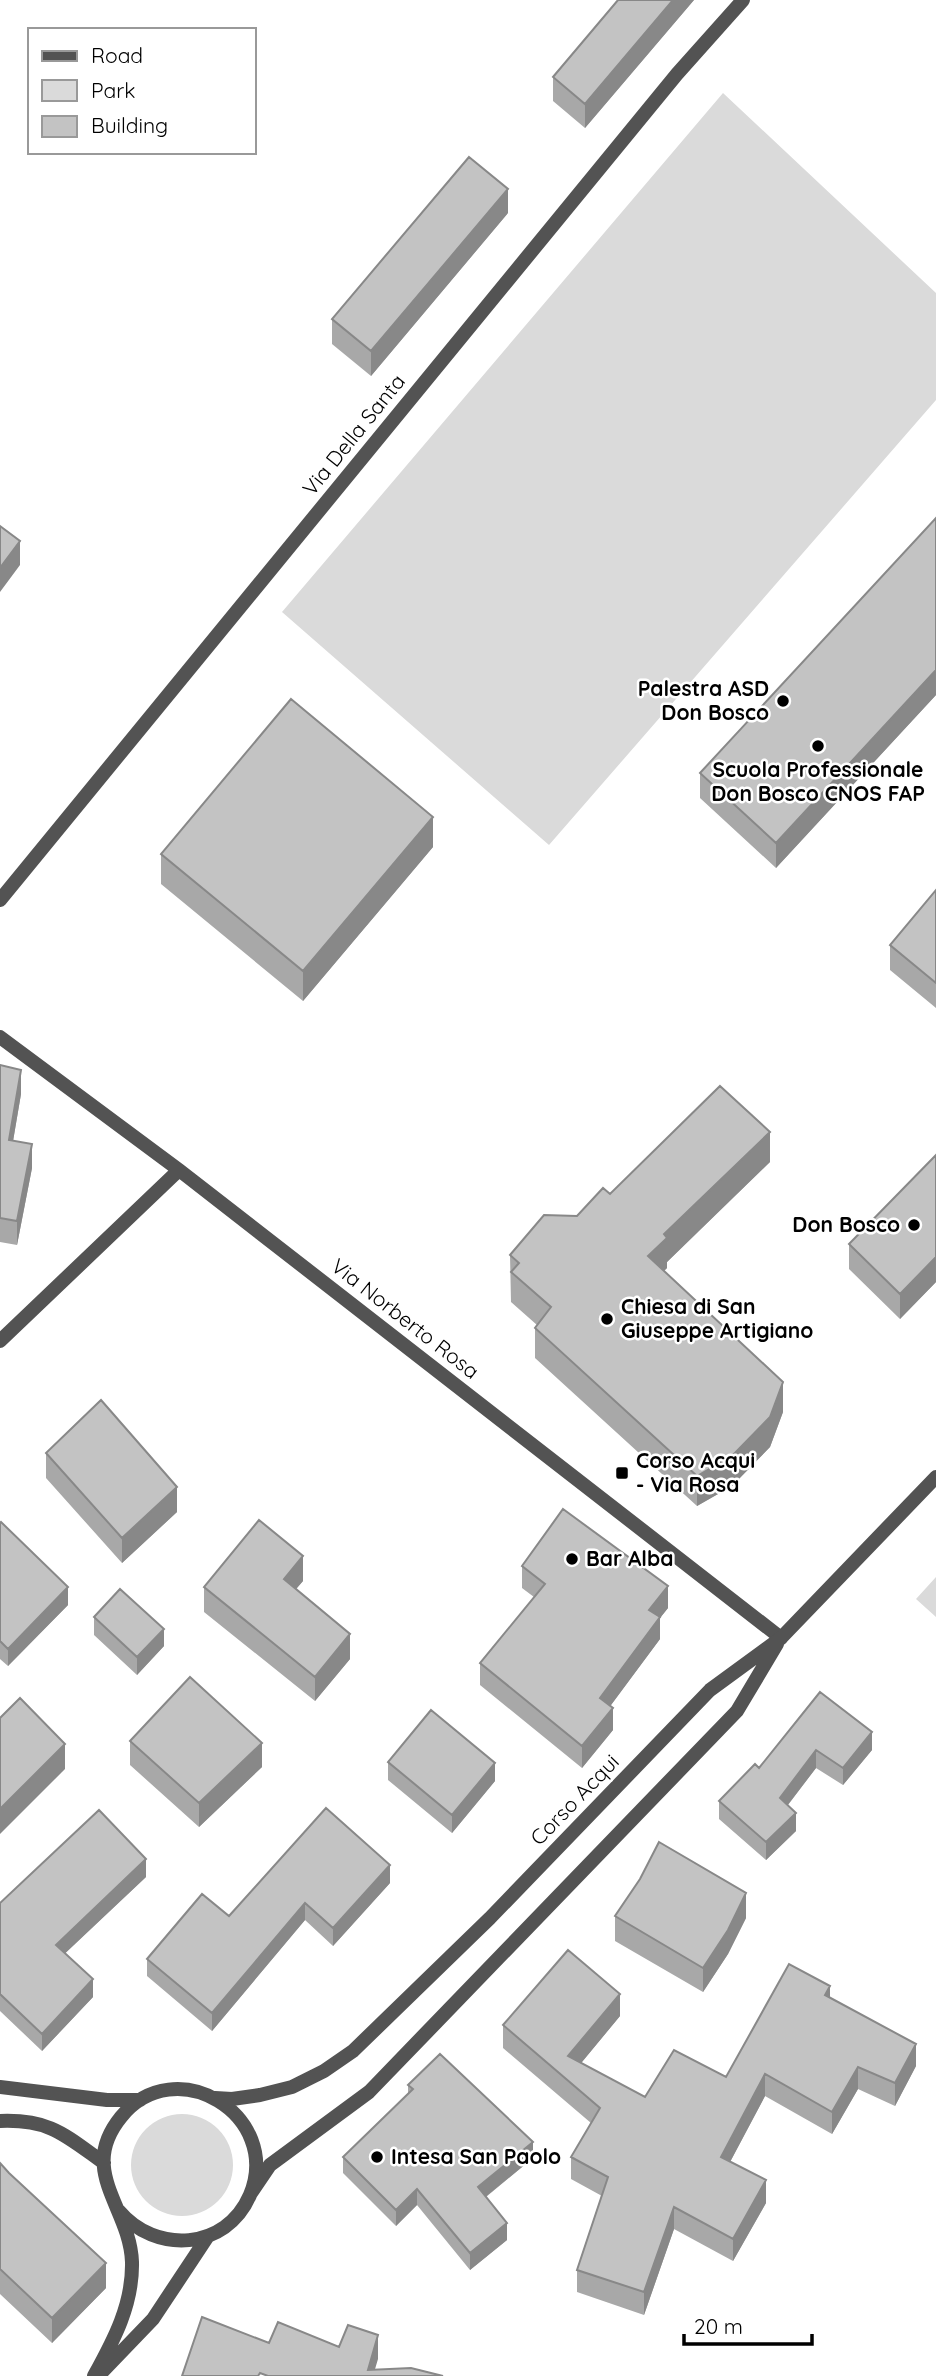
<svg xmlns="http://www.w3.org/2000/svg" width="936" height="2376" viewBox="0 0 936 2376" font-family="Quicksand,sans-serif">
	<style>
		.green { fill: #dadada }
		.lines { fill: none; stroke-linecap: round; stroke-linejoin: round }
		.minor { stroke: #535353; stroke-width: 14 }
		.tertiary { stroke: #535353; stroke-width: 14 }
		.wall { fill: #a8a8a8 }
		.shaded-wall { fill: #888 }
		.building { fill: #c3c3c3; stroke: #888; stroke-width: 2 }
		.poi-dot { fill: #000; stroke: #fff; stroke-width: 2.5 }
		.labels { text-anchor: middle; stroke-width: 5; stroke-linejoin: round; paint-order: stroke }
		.street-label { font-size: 21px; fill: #000; stroke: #fff }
		.poi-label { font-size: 21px; font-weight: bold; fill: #000; stroke: #fff; text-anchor: start }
	</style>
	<rect width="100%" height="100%" fill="#fff"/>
	<path class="green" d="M723 93 936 293V400L549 845 282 612Z
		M936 1577V1617L916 1599Z
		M131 2165a51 51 0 1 1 102 0a51 51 0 1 1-102 0Z"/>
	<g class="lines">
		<path class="minor" d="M0 900 677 74 743 0
			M0 1037 179 1170 781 1638
			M0 1341 179 1170"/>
		<path class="tertiary" d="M0 2087 107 2100H140
			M215 2098 232 2099 260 2095 292 2087 324 2071 353 2051 490 1918 710 1690 781 1638 936 1477
			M0 2121C50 2119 65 2135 104 2163
			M251 2193 270 2165 369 2092 737 1711 777 1644
			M102 2372 153 2319 208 2236
			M94 2376C114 2340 133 2304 132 2262 130 2207 77 2171 121 2117 175 2050 283 2115 250 2195 226 2251 155 2254 119 2211"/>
	</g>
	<path class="wall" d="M618 0H694L585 128 553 101V77Z
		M508 213 371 376 332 344V319Z
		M936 518V695L776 868 700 798V773Z
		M433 847 303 1001 161 884V854Z
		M936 890V1008L890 970V945Z
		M0 1065 21 1094 13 1141 32 1168 17 1245 0 1242Z
		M936 1155V1282L900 1319 849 1269V1244Z
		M770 1162 667 1262V1268L664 1271 783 1412 770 1447 732 1486 697 1506 535 1358V1328L537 1325 511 1302 510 1255 577 1216 610 1194Z
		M46 1453 177 1512 122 1563 46 1478Z
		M0 1523 68 1605 8 1666 0 1659Z
		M522 1566 668 1608 660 1618V1639L610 1706 613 1730 582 1768 480 1685V1663L534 1597 522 1588Z
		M303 1581 296 1589 350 1659 315 1701 204 1612V1587Z
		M94 1617 164 1646 137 1675 94 1635Z
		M820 1692 872 1750 843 1785 816 1768 788 1805 796 1831 766 1860 719 1819V1801L759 1768Z
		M130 1741 262 1767 199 1827 130 1765Z
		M388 1762 495 1781 452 1833 388 1780Z
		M146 1877 65 1953 93 1997 42 2051 0 2011V1903Z
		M390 1883 333 1946 305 1920 212 2031 147 1976V1959L229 1916Z
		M615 1916 746 1918 728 1954 703 1992 615 1941Z
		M830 1998 916 2066 895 2106 858 2089 832 2134 765 2096 730 2162 766 2203 733 2261 674 2229 644 2315 577 2292V2270L602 2196 571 2179V2157L591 2123 503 2048V2025L620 2016 581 2063 645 2097 726 2077Z
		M408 2085 533 2158 486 2197 507 2240 470 2270 417 2205 396 2226 343 2173V2157L408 2094Z
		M0 2163 106 2288 52 2343 0 2294Z"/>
	<path class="shaded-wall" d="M673 0H694L585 128V104Z
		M508 189V213L371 376V351Z
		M20 541V565L0 592V568Z
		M936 670V695L776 868V843Z
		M433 817V847L303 1001V971Z
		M21 1070V1094L9 1165V1140Z
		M770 1132V1162L667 1262V1268L648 1286V1256L664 1234Z
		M32 1144V1168L17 1245V1221Z
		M936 1257V1282L900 1319V1294Z
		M783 1382V1412L770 1447 732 1486 697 1506V1476Z
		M177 1487V1512L122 1563V1538Z
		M303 1556V1581L284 1603V1579Z
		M668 1586V1608L660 1618V1639L600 1720V1698L649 1610Z
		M68 1587V1605L8 1666V1649Z
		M164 1629V1646L137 1675V1657Z
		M350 1634V1659L315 1701V1677Z
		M613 1708V1730L582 1768V1746Z
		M872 1732V1750L843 1785V1768Z
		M262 1743V1767L199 1827V1803Z
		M65 1744V1769L0 1834V1809Z
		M816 1750V1768L780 1815V1798Z
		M495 1763V1781L452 1833V1815Z
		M796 1813V1831L766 1860V1842Z
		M146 1859V1877L56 1962V1945Z
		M390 1865V1883L333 1946V1928Z
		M746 1893V1918L728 1954 703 1992V1968Z
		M305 1903V1920L212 2031V2013Z
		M93 1979V1997L42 2051V2034Z
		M830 1986V2009L825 1995Z
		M620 1994V2016L568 2079V2056Z
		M916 2044V2066L895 2106V2083Z
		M858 2067V2089L832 2134V2112Z
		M765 2074V2096L721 2179V2157Z
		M533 2142V2158L478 2203V2187Z
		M766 2180V2203L733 2261V2239Z
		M417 2189V2205L396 2226V2210Z
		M674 2207V2229L644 2315V2292Z
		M507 2223V2240L470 2270V2253Z
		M106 2263V2288L52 2343V2318Z
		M378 2335V2359L373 2376 368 2370Z"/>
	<path class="building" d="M618 0H673L585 104 553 77Z
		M469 157 508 189 371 351 332 319Z
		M936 518V670L776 843 700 773Z
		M0 526 20 541 0 568Z
		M291 699 433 817 303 971 161 854Z
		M936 890V983L890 945Z
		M0 1065 21 1070 9 1140 32 1144 17 1221 0 1218Z
		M720 1086 770 1132 664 1234 667 1238 648 1256 783 1382 770 1417 732 1456 697 1476 535 1328 551 1307 511 1272 519 1263 510 1255 544 1215 577 1216 603 1188 610 1194Z
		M936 1155V1257L900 1294 849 1244Z
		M101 1400 177 1487 122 1538 46 1453Z
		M563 1509 668 1586 649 1610 660 1617 600 1698 613 1708 582 1746 480 1663 545 1584 522 1566Z
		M259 1520 303 1556 284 1579 350 1634 315 1677 204 1587Z
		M1 1522 68 1587 8 1649 0 1641V1523Z
		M120 1589 164 1629 137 1657 94 1617Z
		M190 1677 262 1743 199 1803 130 1741Z
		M820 1692 872 1732 843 1768 816 1750 780 1798 796 1813 766 1842 719 1801 755 1764 759 1768Z
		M20 1698 65 1744 0 1809V1718Z
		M431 1710 495 1763 452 1815 388 1762Z
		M326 1808 390 1865 333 1928 305 1903 212 2013 147 1959 202 1894 229 1916Z
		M99 1810 146 1859 56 1945 93 1979 42 2034 0 1994V1903Z
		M659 1842 746 1893 728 1930 703 1968 615 1916 640 1879Z
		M568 1950 620 1994 568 2056 645 2097 674 2050 726 2077 789 1964 830 1986 825 1995 916 2044 895 2083 858 2067 832 2112 765 2074 721 2157 766 2180 733 2239 674 2207 644 2292 577 2270 608 2177 571 2157 600 2108 503 2025Z
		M440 2054 533 2142 478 2187 507 2223 470 2253 417 2189 396 2210 343 2157 413 2089 408 2085Z
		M0 2163 9 2173 106 2263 52 2318 0 2269Z
		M202 2317 269 2343 278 2322 339 2347 348 2325 378 2335 368 2370 411 2368 443 2376H268L260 2373 258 2376H182Z"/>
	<g class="poi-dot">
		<circle cx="783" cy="701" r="7"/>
		<circle cx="818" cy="746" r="7"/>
		<circle cx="914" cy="1225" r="7"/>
		<circle cx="607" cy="1319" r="7"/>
		<rect x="615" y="1466" width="14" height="14" rx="3.5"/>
		<circle cx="572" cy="1559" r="7"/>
		<circle cx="377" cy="2157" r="7"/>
	</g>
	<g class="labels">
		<g class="street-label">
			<text transform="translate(354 435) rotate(-51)" y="7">Via Della Santa</text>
			<text transform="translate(405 1319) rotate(38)" y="7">Via Norberto Rosa</text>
			<text transform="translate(575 1800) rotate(-46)" y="7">Corso Acqui</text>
		</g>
		<g class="poi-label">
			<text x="769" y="696" text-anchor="end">Palestra ASD<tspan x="769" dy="24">Don Bosco</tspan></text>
			<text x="818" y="777" text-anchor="middle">Scuola Professionale<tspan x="818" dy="24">Don Bosco CNOS FAP</tspan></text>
			<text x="900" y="1232" text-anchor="end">Don Bosco</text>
			<text x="621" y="1314">Chiesa di San<tspan x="621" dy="24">Giuseppe Artigiano</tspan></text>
			<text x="636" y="1468">Corso Acqui<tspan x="636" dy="24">- Via Rosa</tspan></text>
			<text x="586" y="1566">Bar Alba</text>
			<text x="391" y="2164">Intesa San Paolo</text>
		</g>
	</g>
	<rect x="28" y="28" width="228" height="126" fill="#ffffff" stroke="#999999" stroke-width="2"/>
	<rect x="42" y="51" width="35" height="10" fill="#535353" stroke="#999999" stroke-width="2"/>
	<text x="91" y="63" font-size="21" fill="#000000">Road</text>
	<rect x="42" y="80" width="35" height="21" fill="#dadada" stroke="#999999" stroke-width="2"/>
	<text x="91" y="98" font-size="21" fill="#000000">Park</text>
	<rect x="42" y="116" width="35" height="21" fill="#c3c3c3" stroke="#999999" stroke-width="2"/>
	<text x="91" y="133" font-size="21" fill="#000000">Building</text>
	<path d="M684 2334v10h128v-10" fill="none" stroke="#000000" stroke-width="3.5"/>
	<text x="694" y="2334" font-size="21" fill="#000000" stroke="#ffffff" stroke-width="5" paint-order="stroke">20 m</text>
</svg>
